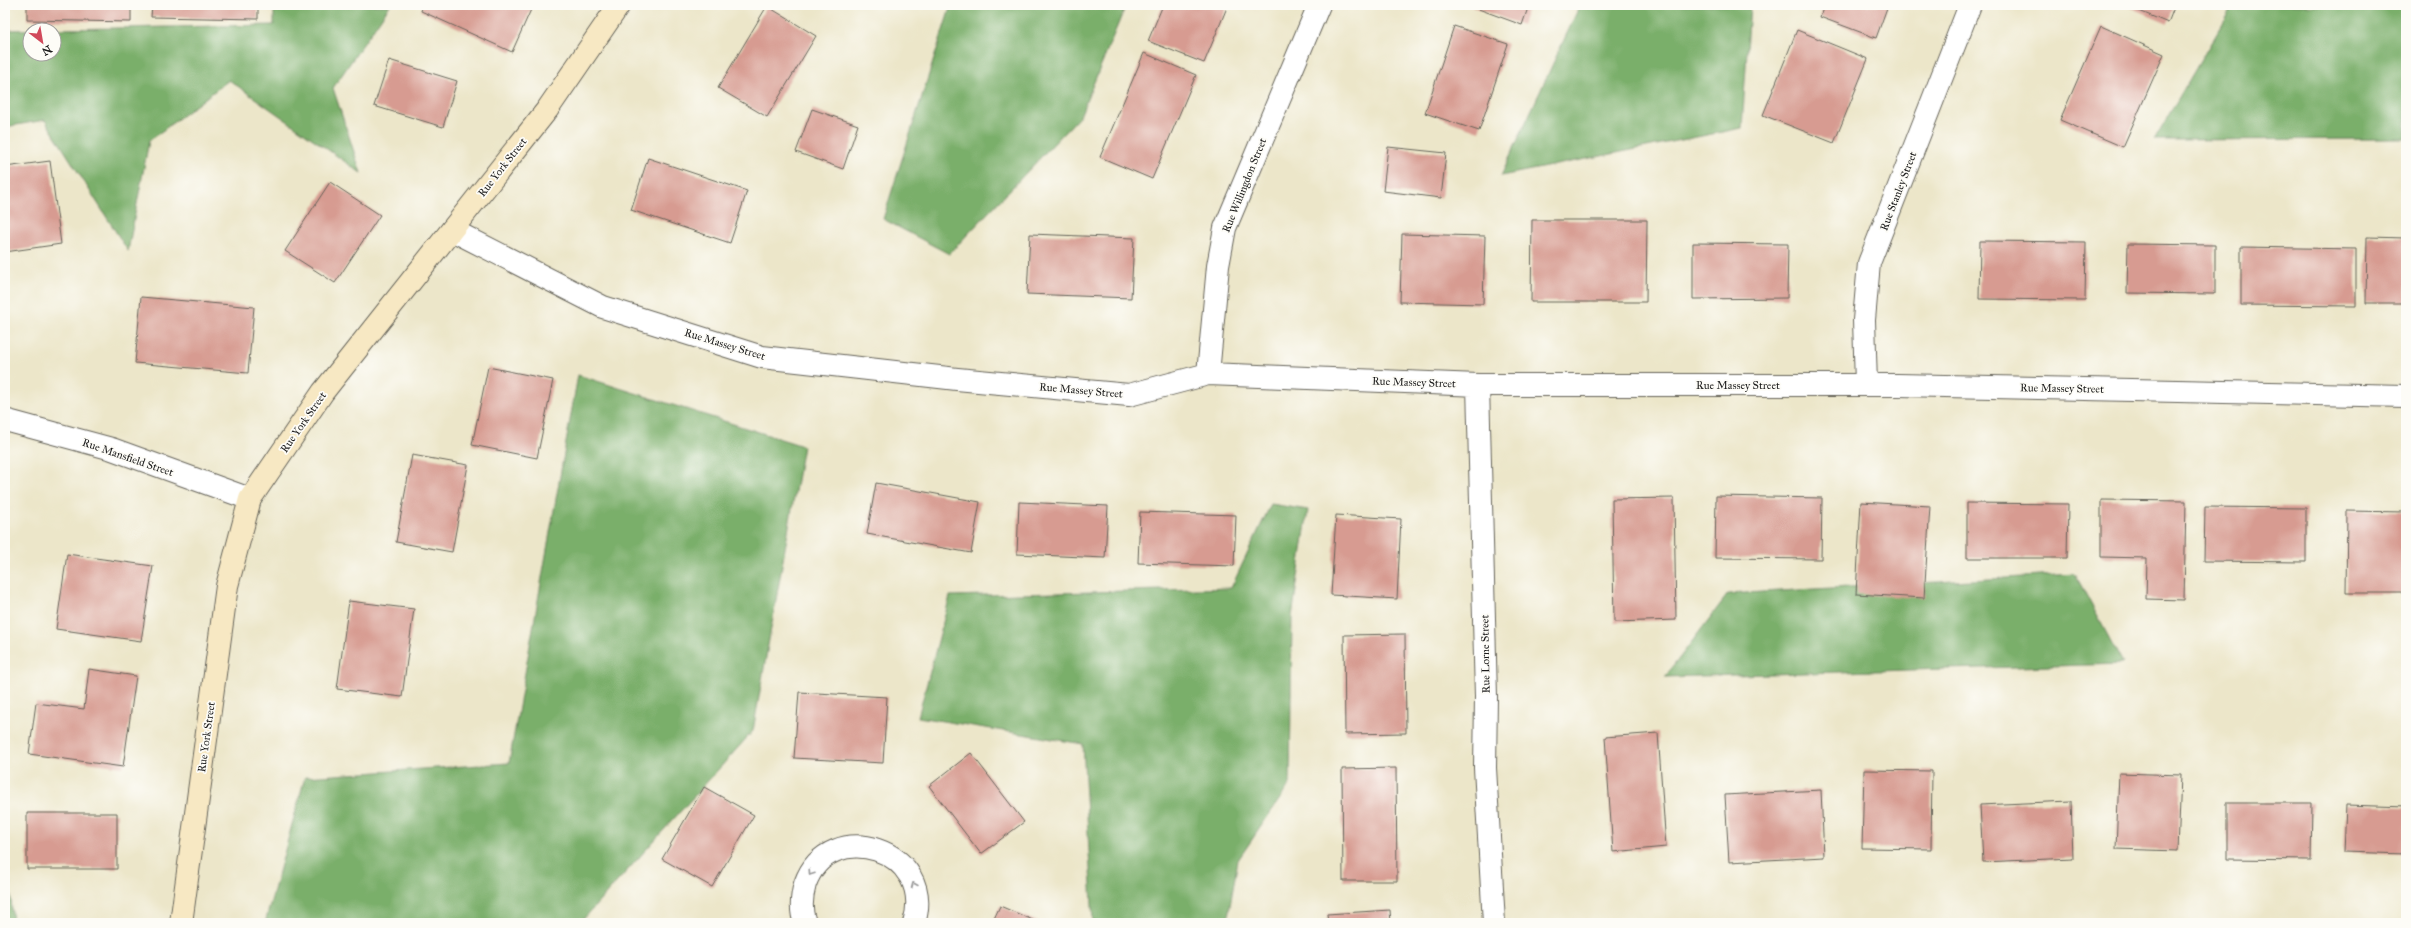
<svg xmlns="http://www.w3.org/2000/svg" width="2411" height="928" viewBox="0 0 2411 928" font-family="'IM FELL Great Primer',serif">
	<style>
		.forest { fill: #7aaf6b; stroke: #4b6644; fill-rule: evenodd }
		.building { fill: #d79b91 }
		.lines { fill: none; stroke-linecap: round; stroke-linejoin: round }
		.street-casing { stroke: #656359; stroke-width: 24 }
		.secondary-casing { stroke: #656359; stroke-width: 24 }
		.street { stroke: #fff; stroke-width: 22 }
		.secondary { stroke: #f7e8c3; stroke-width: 22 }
		.oneway { stroke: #999 }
		.labels { text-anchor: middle; stroke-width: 3.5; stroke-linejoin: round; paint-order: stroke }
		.street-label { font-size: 11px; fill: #1c1c1c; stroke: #fdfcf7 }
	</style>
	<rect width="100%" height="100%" fill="#fdfcf7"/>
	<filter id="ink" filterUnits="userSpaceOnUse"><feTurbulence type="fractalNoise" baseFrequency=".025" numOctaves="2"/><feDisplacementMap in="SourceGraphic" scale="8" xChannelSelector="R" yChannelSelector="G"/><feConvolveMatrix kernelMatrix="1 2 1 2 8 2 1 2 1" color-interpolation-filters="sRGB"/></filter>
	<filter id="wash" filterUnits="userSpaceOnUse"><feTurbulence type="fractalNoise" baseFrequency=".012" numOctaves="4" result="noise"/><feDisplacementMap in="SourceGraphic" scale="16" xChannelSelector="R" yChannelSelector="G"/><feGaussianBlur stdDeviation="0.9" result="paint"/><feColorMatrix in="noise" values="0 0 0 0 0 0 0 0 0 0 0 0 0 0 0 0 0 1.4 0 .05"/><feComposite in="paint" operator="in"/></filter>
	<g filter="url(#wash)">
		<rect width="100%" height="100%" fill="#ece6c9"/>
		<path class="forest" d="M274 5H390L333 88 361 173 229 80 149 141 128 251 45 120 5 127V30L274 25ZM30 30H54V54H30Z
			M951 5H1126L1080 116 949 254 883 219Z
			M1580 5H1750L1742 128 1501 176Z
			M2233 5H2406V139L2154 140Z
			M578 375 803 446 753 731 580 923H265L305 777 509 763Z
			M1271 504 1308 510 1292 617 1290 784 1238 860 1227 923H1093L1083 744 918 717 950 596 1231 588Z
			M2075 574 2123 664 1665 677 1728 594Z
			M5 826 13 923H5Z"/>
		<g id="blocks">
			<path class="building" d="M27 5H131V22L27 20Z
				M152 5H258V19L151 17Z
				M423 5H533L512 52 421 11Z
				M1163 5H1228L1204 63 1148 41Z
				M1473 5H1529L1522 25 1473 7Z
				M1824 5H1888L1876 38 1820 17Z
				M2125 5H2175L2168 23Z
				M767 6 816 36 767 117 718 88Z
				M1454 26 1508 44 1479 131 1425 113Z
				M2101 26 2164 54 2123 147 2060 120Z
				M1797 30 1868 59 1834 143 1763 115Z
				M1144 53 1196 75 1152 179 1100 157Z
				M389 60 457 81 443 127 374 106Z
				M812 109 858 125 843 169 796 152Z
				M1388 147 1446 153 1441 198 1383 191Z
				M648 158 747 191 730 243 631 210Z
				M50 161 61 244 5 252V167Z
				M330 182 380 215 335 283 285 251Z
				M1532 220H1647L1646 302H1531Z
				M1030 234 1134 238 1131 298 1027 294Z
				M1402 234 1485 236 1483 304 1400 302Z
				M2367 237 2406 238V303H2366Z
				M1980 241 2086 242 2085 300 1979 299Z
				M1693 243 1788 244 1787 298 1693 299Z
				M2128 244 2215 245V294L2127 293Z
				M2241 247 2356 249V306L2241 305Z
				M141 297 254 307 248 373 135 363Z
				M488 367 553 380 537 458 472 445Z
				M412 455 468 465 452 552 396 542Z
				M876 483 980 502 971 553 867 534Z
				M1716 496 1822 498 1821 559 1715 558Z
				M1674 498 1676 620 1614 622 1612 499Z
				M2101 500 2186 501 2184 600 2146 599 2147 558 2101 557Z
				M1019 502 1108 506 1105 558 1017 554Z
				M1861 502 1930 506 1924 598 1856 594Z
				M1967 503 2068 504 2067 558H1967Z
				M2205 507 2306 508V562L2204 561Z
				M2347 511 2406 512V593H2346Z
				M1140 512 1236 515 1234 566 1138 563Z
				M1336 515 1401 519 1397 599 1331 595Z
				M67 554 153 566 141 641 56 629Z
				M349 601 414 609 402 697 337 689Z
				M1405 634 1406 733 1345 734 1344 635Z
				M89 669 136 676 123 767 29 754 36 703 84 709Z
				M799 692 887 697 883 763 794 758Z
				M1658 733 1666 847 1613 852 1605 737Z
				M971 753 1024 822 981 854 929 786Z
				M1396 768 1397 881H1343L1342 769Z
				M1864 770 1932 771 1931 849 1862 848Z
				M2119 773 2181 775 2178 851 2116 849Z
				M704 787 754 815 712 887 662 859Z
				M1821 790 1824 857 1729 862 1725 795Z
				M2071 801 2073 858 1983 862 1980 805Z
				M2227 803H2312L2311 860 2227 859Z
				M2346 805 2406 807V854L2344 852Z
				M27 813H117V869H27Z
				M1000 906 1040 923H992Z
				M1390 910 1391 923H1328L1327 914Z"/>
		</g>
	</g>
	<g filter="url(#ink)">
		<use href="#blocks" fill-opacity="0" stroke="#656359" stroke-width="1"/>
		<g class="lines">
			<defs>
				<path id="street" d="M452 230 603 307 762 357 957 379 1129 395 1208 374 1478 385H1898L2406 396
					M1208 374 1218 266 1225 228 1319 5
					M1866 384 1864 320 1869 263 1970 5
					M1478 385 1486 697 1485 768 1494 923
					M5 420 112 449 250 499
					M805 923C800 910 801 898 805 884 829 815 937 849 914 923"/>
				<path id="secondary" d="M181 923 227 586 250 499 323 392 547 110 619 5"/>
			</defs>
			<use href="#street" class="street-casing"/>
			<use href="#secondary" class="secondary-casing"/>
			<use href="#street" class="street"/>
			<use href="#secondary" class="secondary"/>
		</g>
		<defs><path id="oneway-chevron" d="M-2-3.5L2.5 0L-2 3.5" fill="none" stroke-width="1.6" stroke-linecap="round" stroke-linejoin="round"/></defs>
		<g class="oneway">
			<use href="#oneway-chevron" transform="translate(811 873) rotate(124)"/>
			<use href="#oneway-chevron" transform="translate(914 885) rotate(-113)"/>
		</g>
	</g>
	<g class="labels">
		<g class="street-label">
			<text transform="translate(502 167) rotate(-52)" y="4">Rue York Street</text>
			<text transform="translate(1244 185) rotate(-68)" y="4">Rue Willingdon Street</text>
			<text transform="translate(1898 191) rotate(-69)" y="4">Rue Stanley Street</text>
			<text transform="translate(725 344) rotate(17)" y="4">Rue Massey Street</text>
			<text transform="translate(1414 382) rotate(2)" y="4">Rue Massey Street</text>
			<text x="1738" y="389">Rue Massey Street</text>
			<text transform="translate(2062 388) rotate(1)" y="4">Rue Massey Street</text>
			<text transform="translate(1081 390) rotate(5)" y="4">Rue Massey Street</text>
			<text transform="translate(303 422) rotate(-55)" y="4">Rue York Street</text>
			<text transform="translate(128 457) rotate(19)" y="4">Rue Mansfield Street</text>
			<text transform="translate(1485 654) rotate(-91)" y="4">Rue Lorne Street</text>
			<text transform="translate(206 737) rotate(-82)" y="4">Rue York Street</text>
		</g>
	</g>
	<rect width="2411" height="928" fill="none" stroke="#fdfcf7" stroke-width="20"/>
	<g transform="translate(42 42) rotate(149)"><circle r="19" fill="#fdfcf7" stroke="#a3a29f"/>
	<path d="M0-3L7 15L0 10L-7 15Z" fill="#d1495b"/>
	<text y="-6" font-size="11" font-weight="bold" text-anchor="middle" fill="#1c1c1c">N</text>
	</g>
</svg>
